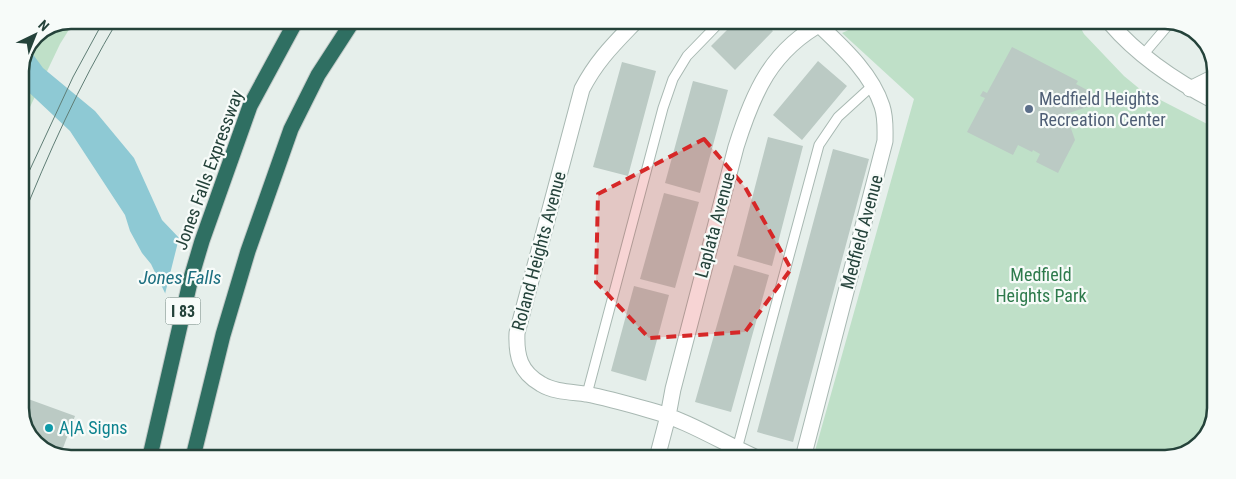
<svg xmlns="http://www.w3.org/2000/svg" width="1236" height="479" viewBox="0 0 1236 479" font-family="'Roboto Condensed',sans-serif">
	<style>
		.green { fill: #bfe0c8 }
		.water { fill: #8ec9d4 }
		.pier { fill: #e6efeb }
		.building { fill: #bbcac4 }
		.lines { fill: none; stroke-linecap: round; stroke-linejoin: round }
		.lane-casing { stroke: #a8b8b2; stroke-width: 11 }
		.street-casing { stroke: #a8b8b2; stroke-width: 17 }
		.highway-casing { stroke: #c2cac8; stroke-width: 17 }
		.lane { stroke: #fff; stroke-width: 9 }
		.street { stroke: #fff; stroke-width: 15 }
		.highway { stroke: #2f6f62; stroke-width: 15 }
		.tram { stroke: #5f7d75; stroke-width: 1 }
		.marked { fill: #d62828; fill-opacity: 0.2; stroke: #d62828; stroke-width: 4; stroke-dasharray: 10 6; stroke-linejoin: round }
		.service-dot { fill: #5c6f8a; stroke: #f7fbf9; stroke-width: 2 }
		.culture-dot { fill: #0f9aa8; stroke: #f7fbf9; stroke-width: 2 }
		.labels { text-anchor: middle; stroke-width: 4.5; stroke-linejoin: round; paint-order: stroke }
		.shield { fill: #f7fbf9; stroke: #637a73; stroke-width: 1 }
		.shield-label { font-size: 16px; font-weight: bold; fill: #24423a }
		.service-label { font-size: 18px; fill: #4e5e75; stroke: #f7fbf9; text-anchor: start }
		.street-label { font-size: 18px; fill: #24423a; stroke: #f7fbf9 }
		.park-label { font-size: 18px; fill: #2d7a4b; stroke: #f7fbf9 }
		.culture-label { font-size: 18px; fill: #0d838f; stroke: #f7fbf9; text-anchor: start }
		.water-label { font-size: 19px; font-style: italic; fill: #1c6f80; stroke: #f7fbf9 }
		.rim { fill: none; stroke: #24423a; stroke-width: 2.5 }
	</style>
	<rect width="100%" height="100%" fill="#e6efeb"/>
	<path class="green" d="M71 20H75L60 44 20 128V68L35 35Z
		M866 22 1078 23 1084 34 1124 76 1141 90 1215 128 1213 425 1194 450 1165 459 813 458 914 99 842 33Z"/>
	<path class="water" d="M29 49 43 68 95 111 134 158 162 220 182 241 165 381 172 316 165 293 151 264 142 253 130 231 125 215 70 131 20 84V68Z"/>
	<path class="pier" d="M180 234 185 239 203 271 211 299V331L194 415 189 457 145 456 169 350 170 316 164 298Z"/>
	<path class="building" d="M735 22H764L773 31 735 70 711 46Z
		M1012 47 1078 81 1076 84 1098 96 1093 105 1066 114 1075 140 1058 173 1036 162 1040 154 1033 150 1032 152 1018 145 1013 155 967 132 985 98 980 96 983 91 987 93Z
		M818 61 847 86 802 140 773 115Z
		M622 62 656 71 628 176 593 167Z
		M693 81 728 90 700 193 665 183Z
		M768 137 803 146 772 266 737 256Z
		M833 149 869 159 793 442 757 432Z
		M664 193 699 202 675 288 640 279Z
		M734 265 769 275 731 412 695 402Z
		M634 286 669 295 646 381 611 371Z
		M20 396 75 416 60 456H54L31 439 20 412Z"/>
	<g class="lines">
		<defs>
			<path id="lane" d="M1142 56 1170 23
				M587 394 663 108 673 79 687 56 720 22
				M737 449 819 145 838 117 872 86"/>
			<path id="street" d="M636 21C614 44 597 60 582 89L517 333C516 356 520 372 541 384 554 392 572 392 586 394 607 398 628 404 649 410 687 420 721 442 757 458
				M1110 23C1139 57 1175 81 1216 102
				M1190 89 1216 76
				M657 458 668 416 673 389 736 147C753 93 771 50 824 22
				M803 458 885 141C885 129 886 118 882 106 871 72 841 46 816 22"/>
			<path id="highway" d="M150 456 191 278 202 241 250 106 296 21
				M193 457 223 335 248 251 291 129 318 75 353 21"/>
		</defs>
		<use href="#lane" class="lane-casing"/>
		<use href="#street" class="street-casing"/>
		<use href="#highway" class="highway-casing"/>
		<use href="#lane" class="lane"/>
		<use href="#street" class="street"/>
		<use href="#highway" class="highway"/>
		<path class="tram" d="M20 191 73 77 104 20
			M20 224C48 154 79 85 118 20"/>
	</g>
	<path class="marked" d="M704 139 745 187 791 269 745 332 649 338 596 282 598 194Z"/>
	<circle class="service-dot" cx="1029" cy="109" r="5"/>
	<circle class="culture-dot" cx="49" cy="428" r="5"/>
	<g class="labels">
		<rect class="shield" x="165.5" y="297.5" width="35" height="27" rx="4"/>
		<g class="shield-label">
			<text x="183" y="317">I 83</text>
		</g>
		<g class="service-label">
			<text x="1039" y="105">Medfield Heights<tspan x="1039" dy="21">Recreation Center</tspan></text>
		</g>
		<g class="street-label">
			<text transform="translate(209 170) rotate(-70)" y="6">Jones Falls Expressway</text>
			<text transform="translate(715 225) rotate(-75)" y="6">Laplata Avenue</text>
			<text transform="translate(862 232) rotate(-75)" y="6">Medfield Avenue</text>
			<text transform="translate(539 251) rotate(-75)" y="6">Roland Heights Avenue</text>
		</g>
		<g class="park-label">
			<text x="1041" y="281">Medfield<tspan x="1041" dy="21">Heights Park</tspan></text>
		</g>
		<g class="culture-label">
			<text x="59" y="434">A|A Signs</text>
		</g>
		<g class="water-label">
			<text x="180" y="284">Jones Falls</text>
		</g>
	</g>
	<path d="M0 0H1236V479H0ZM71 29H1165A42 42 0 0 1 1207 71V408A42 42 0 0 1 1165 450H71A42 42 0 0 1 29 408V71A42 42 0 0 1 71 29Z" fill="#f7fbf9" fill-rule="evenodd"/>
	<path class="rim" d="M71 29H1165A42 42 0 0 1 1207 71V408A42 42 0 0 1 1165 450H71A42 42 0 0 1 29 408V71A42 42 0 0 1 71 29Z"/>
	<g transform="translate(35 35) rotate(43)" stroke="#f7fbf9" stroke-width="4" paint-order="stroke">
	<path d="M0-4L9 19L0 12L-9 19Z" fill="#24423a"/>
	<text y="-8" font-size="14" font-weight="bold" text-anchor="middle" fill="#24423a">N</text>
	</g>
</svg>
